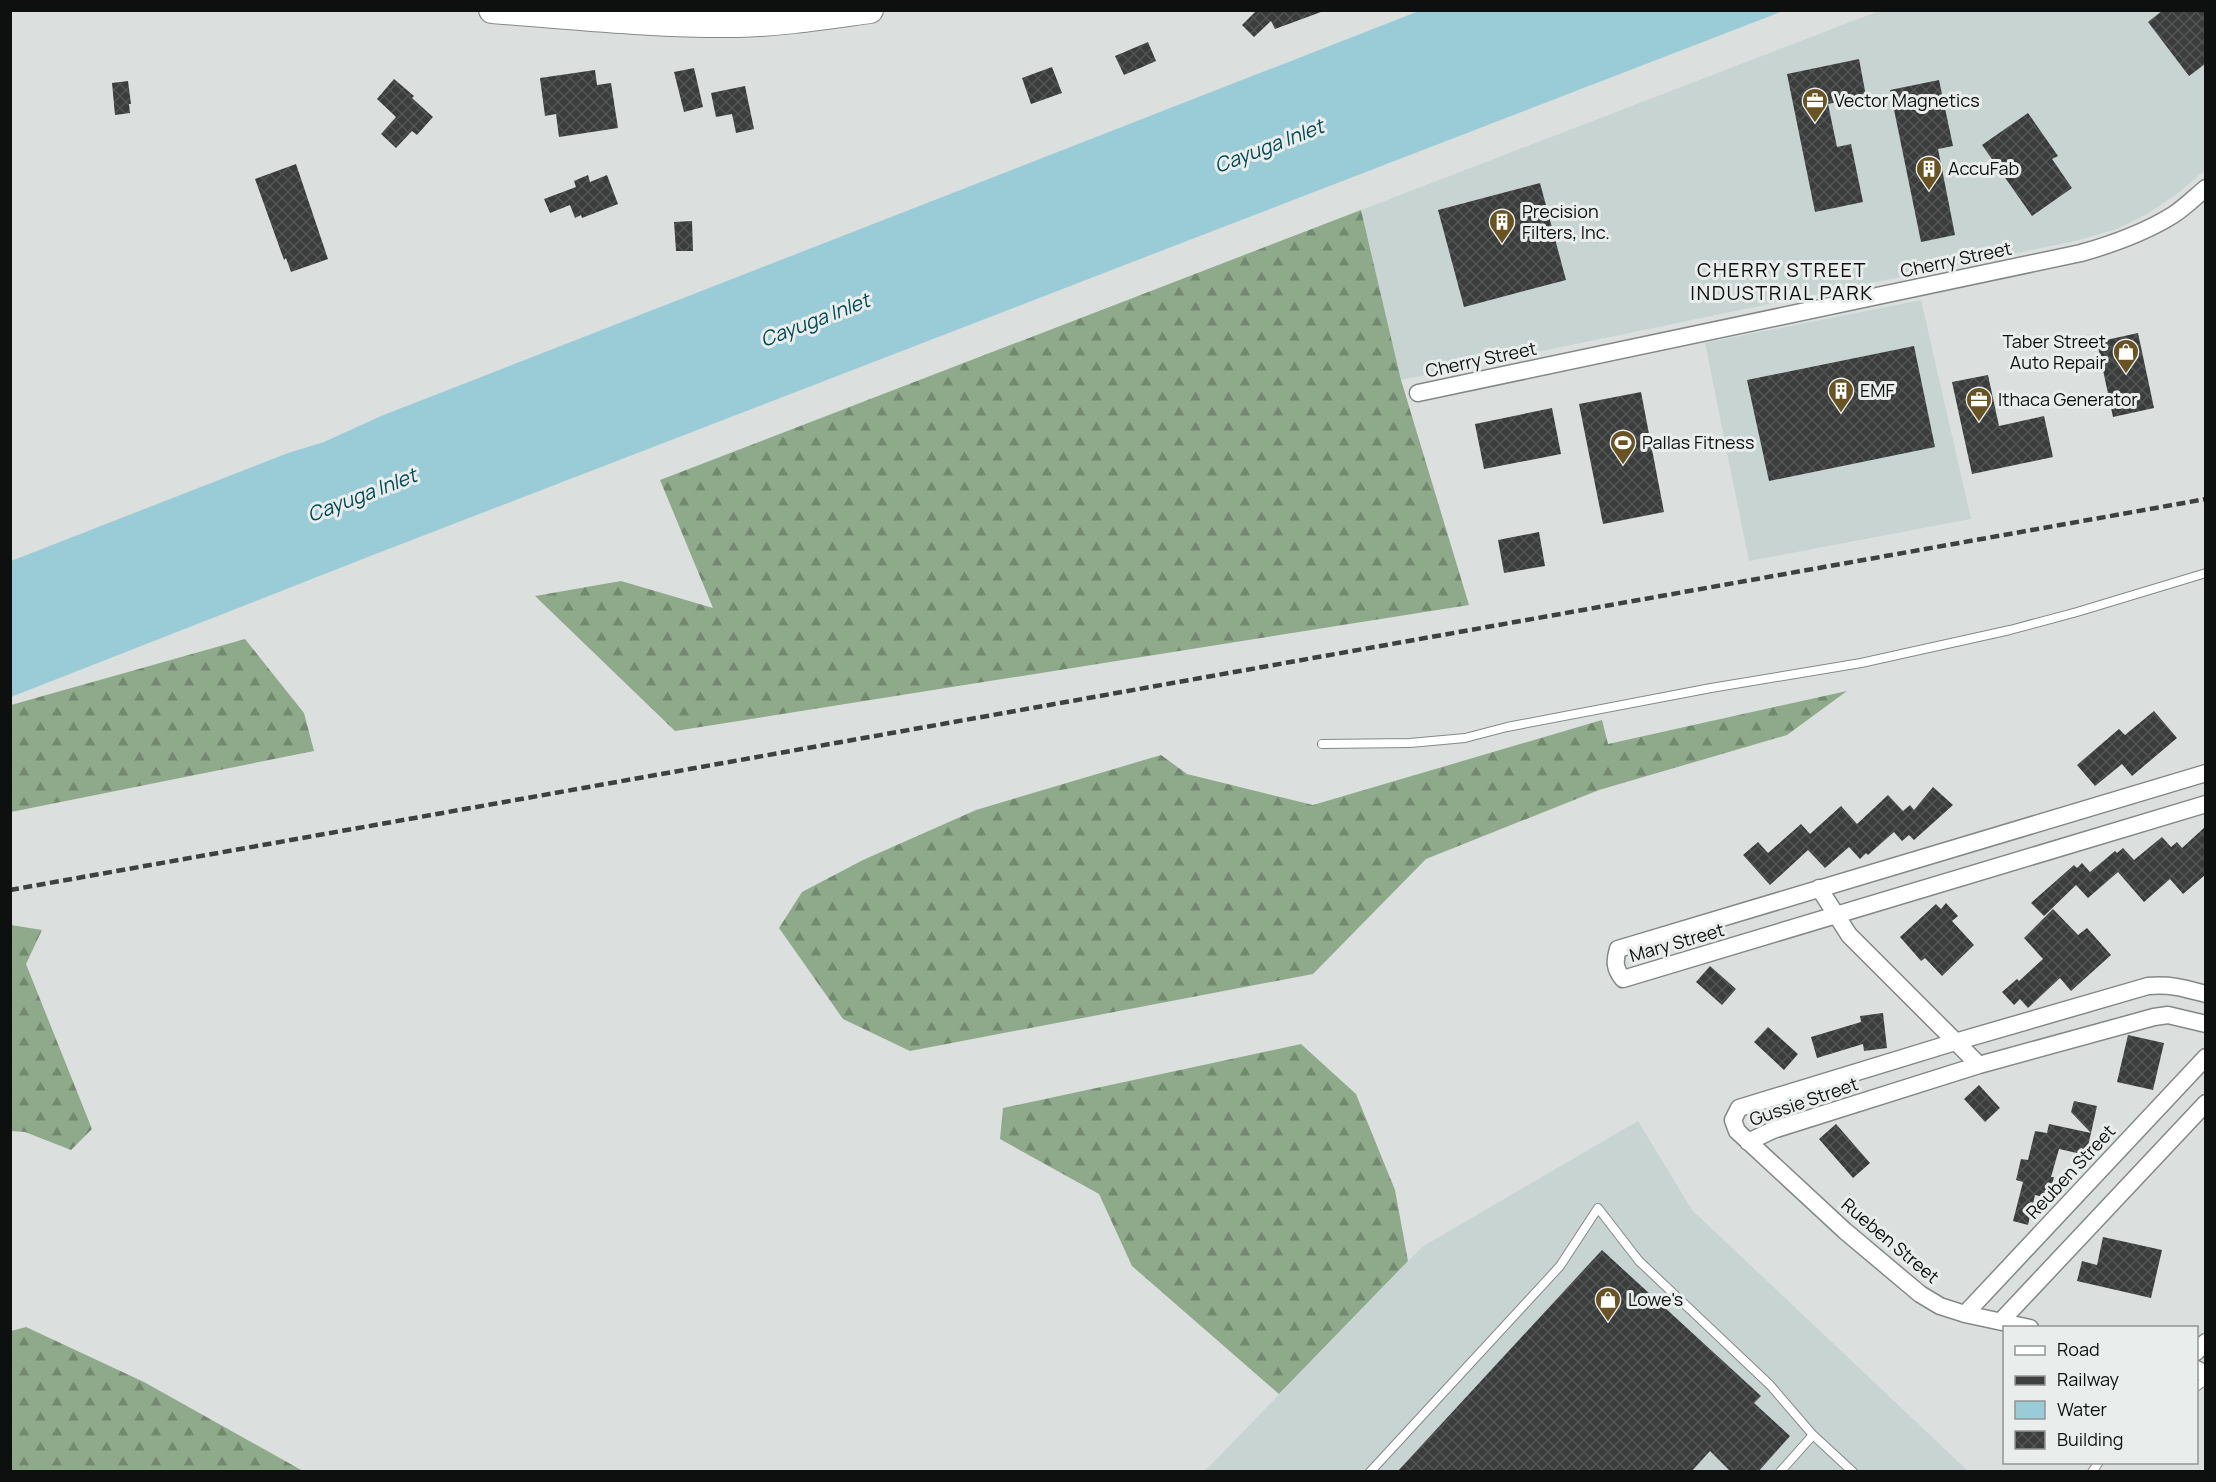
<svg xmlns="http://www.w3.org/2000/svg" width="2216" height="1482" viewBox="0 0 2216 1482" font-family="Manrope,sans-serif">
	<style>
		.built { fill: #c7d4d1 }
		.forest { fill: url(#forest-firs) }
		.water { fill: #9accd8 }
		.building { fill: url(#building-cross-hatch) }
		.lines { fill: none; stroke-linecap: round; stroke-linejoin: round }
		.lane-casing { stroke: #848987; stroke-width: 10 }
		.street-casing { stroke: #848987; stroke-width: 19 }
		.primary-casing { stroke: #848987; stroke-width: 28 }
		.lane { stroke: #fff; stroke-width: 8 }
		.street { stroke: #fff; stroke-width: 16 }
		.primary { stroke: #fff; stroke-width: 26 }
		.rail { stroke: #3f4141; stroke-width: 4.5; stroke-dasharray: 9 4.5; stroke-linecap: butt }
		.labels { text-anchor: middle; stroke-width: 6; stroke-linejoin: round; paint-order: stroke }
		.poi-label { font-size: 18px; fill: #0e0f0f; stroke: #e9eeec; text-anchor: start }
		.street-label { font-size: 18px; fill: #0e0f0f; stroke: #e9eeec }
		.water-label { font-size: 20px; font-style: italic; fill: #004a58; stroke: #e9eeec }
		.neighbourhood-label { font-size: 20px; letter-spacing: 1.5px; fill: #0e0f0f; stroke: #e9eeec }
	</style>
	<defs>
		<pattern id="forest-firs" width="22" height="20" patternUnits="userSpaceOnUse" patternTransform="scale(1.5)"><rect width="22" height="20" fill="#8faa8a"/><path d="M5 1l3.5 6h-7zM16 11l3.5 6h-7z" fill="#73896f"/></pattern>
		<pattern id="building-cross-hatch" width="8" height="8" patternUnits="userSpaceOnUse" patternTransform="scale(1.5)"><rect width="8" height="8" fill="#3a3d3b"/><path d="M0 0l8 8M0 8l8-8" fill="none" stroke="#535554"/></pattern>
	</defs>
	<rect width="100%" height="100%" fill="#dbe0df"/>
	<path class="built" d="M1879 11H2205V170L2178 193 2147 214 2117 229 2075 241 1401 380 1361 210Z
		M1921 300 1971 519 1749 561 1705 343Z
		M1638 1121 1692 1210 1968 1471 1204 1472 1422 1247Z"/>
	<path class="forest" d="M1361 210 1401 380 1469 605 675 731 535 596 621 581 713 608 660 480Z
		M245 639 304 713 314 751 11 812V705Z
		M1847 691 1787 735 1599 790 1426 859 1313 974 910 1051 843 1019 779 928 802 892 863 860 976 810 1161 755 1187 774 1313 805 1602 720 1608 744Z
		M11 925 42 930 26 964 92 1129 71 1150 25 1132 11 1131Z
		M1301 1044 1356 1094 1395 1190 1408 1261 1279 1394 1132 1266 1099 1194 1000 1139 1003 1108Z
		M26 1327 144 1382 303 1471H11V1331Z"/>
	<path class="water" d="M1419 11H1783L373 555 11 697V561L288 453 324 442 381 416Z"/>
	<path class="building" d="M1257 10H1321V12L1275 29 1271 21 1254 37 1242 25Z
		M2163 10H2205V64L2189 76 2148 22Z
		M1148 42 1156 61 1124 75 1115 56Z
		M1859 59 1866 96 1828 104 1837 147 1851 144 1863 202 1815 212 1787 74Z
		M1052 67 1062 93 1031 104 1022 78Z
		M694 68 703 107 684 112 674 72Z
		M595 70 597 85 611 83 618 128 559 137 556 114 545 116 540 78Z
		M394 79 414 96 412 98 433 117 417 135 412 131 396 148 381 134 396 117 377 99Z
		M1939 80 1953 146 1938 149 1955 235 1921 242 1890 90Z
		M128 81 131 104H129L130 113 115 115 112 83Z
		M745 86 754 129 736 133 732 114 716 117 711 93Z
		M2028 113 2058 156 2052 159 2072 188 2032 216 1982 145Z
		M296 164 328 259 291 272 286 258 284 260 255 179Z
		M588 175 590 182 607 175 618 204 582 218 581 215 575 218 570 205 550 213 544 199 576 187 574 181Z
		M1540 183 1566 280 1464 307 1438 210Z
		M692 221 693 251H676L674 222Z
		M2138 333 2154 408 2113 417 2097 342Z
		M1914 346 1935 447 1769 481 1747 380Z
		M1988 375 1999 426 2044 416 2053 457 1972 474 1952 382Z
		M1641 392 1664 512 1603 524 1579 404Z
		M1552 408 1561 454 1484 469 1475 424Z
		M1539 532 1545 566 1504 573 1498 540Z
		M2154 711 2177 738 2132 776 2122 764 2095 786 2077 765 2119 729 2125 735Z
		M1933 787 1953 805 1914 840 1909 835 1902 841 1894 832 1868 855 1866 853 1860 859 1849 847 1825 868 1808 850 1770 885 1743 855 1758 842 1768 853 1801 824 1810 834 1841 806 1857 824 1888 795 1903 811 1910 805 1914 810Z
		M2205 827V875L2183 894 2170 879 2144 902 2118 872 2088 898 2076 885 2044 916 2031 903 2074 865 2077 868 2082 863 2090 872 2115 851 2117 853 2123 848 2134 860 2162 837 2171 847 2177 842 2182 848Z
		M1946 903 1958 916 1952 921 1974 945 1942 976 1925 958 1921 961 1900 937 1936 904 1941 909Z
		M2053 909 2078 935 2087 928 2111 955 2071 991 2060 978 2028 1008 2020 999 2014 1005 2002 992 2017 979 2019 981 2043 959 2024 938Z
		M1710 966 1736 989 1722 1005 1696 982Z
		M1883 1013 1887 1048 1864 1051 1863 1044 1817 1058 1811 1037 1861 1022 1860 1016Z
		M1768 1027 1798 1054 1784 1070 1754 1042Z
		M2128 1035 2164 1043 2153 1090 2117 1082Z
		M1979 1085 2000 1108 1985 1122 1964 1099Z
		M2074 1101 2097 1106 2091 1133 2071 1112Z
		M1836 1124 1870 1163 1853 1178 1819 1139Z
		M2049 1124 2091 1133 2086 1155 2059 1149 2051 1177H2054L2048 1198 2035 1195 2028 1225 2013 1221 2023 1182 2016 1180 2021 1159 2028 1160 2035 1131 2047 1133Z
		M2103 1237 2162 1250 2151 1298 2077 1281 2082 1261 2097 1265Z
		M1602 1250 1761 1396 1754 1403 1790 1436 1758 1472H1731L1710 1451 1691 1472H1397Z"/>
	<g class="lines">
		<defs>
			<path id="lane" d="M1322 744 1410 743 1465 738 1507 727 1711 688 1861 663 2010 630 2077 612 2206 573
				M2196 1387 2206 1380
				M1370 1472 1560 1266 1598 1208 1639 1261 1770 1385 1813 1435
				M1780 1472 1813 1435 1853 1472
				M2092 1472 2099 1462"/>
			<path id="street" d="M1418 393 2081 253C2113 244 2144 233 2173 215 2184 208 2195 197 2206 188
				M2206 773 1618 949C1614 962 1615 969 1623 979L2206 804
				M1819 888 1849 935 1979 1065
				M1748 1142 1773 1130 1979 1065 2154 1017 2168 1015 2206 1024
				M1965 1314 2206 1057
				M2001 1321 2206 1103
				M2030 1328 1965 1314 1940 1306 1920 1294 1845 1231 1737 1131 1733 1120 1739 1108 1955 1042 2148 986C2171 984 2184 988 2206 994
				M2196 1352 2206 1342
				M2196 1369 2206 1374"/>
			<path id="primary" d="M492 10C574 16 656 25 738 24 782 23 826 16 870 10"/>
		</defs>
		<use href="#lane" class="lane-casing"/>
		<use href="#street" class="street-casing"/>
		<use href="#primary" class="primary-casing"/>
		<use href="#lane" class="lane"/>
		<use href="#street" class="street"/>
		<use href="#primary" class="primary"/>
		<path class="rail" d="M10 890 2206 499"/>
	</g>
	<defs>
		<symbol id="office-pin" viewBox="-11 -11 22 30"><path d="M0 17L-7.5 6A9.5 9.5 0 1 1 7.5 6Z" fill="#6a5323" stroke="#e9eeec"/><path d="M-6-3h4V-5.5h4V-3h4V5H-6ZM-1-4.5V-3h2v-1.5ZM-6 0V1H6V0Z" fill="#fff"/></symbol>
		<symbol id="building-pin" viewBox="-11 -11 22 30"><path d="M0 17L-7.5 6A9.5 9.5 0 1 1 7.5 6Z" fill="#6a5323" stroke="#e9eeec"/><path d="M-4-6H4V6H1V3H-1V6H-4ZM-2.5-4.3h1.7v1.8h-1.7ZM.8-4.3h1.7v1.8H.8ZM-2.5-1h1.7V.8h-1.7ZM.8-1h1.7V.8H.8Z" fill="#fff"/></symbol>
		<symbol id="shop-pin" viewBox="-11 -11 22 30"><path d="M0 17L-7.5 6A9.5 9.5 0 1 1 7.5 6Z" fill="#6a5323" stroke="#e9eeec"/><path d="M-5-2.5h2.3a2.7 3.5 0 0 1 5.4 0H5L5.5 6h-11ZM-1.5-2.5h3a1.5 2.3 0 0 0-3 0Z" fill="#fff"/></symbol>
		<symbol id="stadium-pin" viewBox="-11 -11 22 30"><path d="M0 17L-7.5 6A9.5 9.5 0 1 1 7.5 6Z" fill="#6a5323" stroke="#e9eeec"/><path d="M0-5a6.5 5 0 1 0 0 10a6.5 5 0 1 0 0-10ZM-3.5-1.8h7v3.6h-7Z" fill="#fff"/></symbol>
	</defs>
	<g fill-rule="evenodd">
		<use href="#office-pin" x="1800" y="86" width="30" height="40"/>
		<use href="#building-pin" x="1914" y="154" width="30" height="40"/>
		<use href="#building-pin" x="1487" y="207" width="30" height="40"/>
		<use href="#shop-pin" x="2111" y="337" width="30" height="40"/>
		<use href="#building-pin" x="1826" y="376" width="30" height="40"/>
		<use href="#office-pin" x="1964" y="385" width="30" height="40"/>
		<use href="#stadium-pin" x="1608" y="428" width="30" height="40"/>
		<use href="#shop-pin" x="1593" y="1285" width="30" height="40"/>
	</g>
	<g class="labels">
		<g class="poi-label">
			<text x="1834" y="107">Vector Magnetics</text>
			<text x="1948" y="175">AccuFab</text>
			<text x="1522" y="218">Precision<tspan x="1522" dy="21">Filters, Inc.</tspan></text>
			<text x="2106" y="348" text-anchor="end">Taber Street<tspan x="2106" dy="21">Auto Repair</tspan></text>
			<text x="1860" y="397">EMF</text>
			<text x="1998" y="406">Ithaca Generator</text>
			<text x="1642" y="449">Pallas Fitness</text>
			<text x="1628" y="1306">Lowe's</text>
		</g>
		<g class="street-label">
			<text transform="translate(1956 260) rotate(-12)" y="6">Cherry Street</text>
			<text transform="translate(1481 360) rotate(-12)" y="6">Cherry Street</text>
			<text transform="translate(1677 943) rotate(-16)" y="6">Mary Street</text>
			<text transform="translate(1804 1102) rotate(-19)" y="6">Gussie Street</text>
			<text transform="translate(2071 1172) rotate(-47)" y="6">Reuben Street</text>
			<text transform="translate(1890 1241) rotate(40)" y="6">Rueben Street</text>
		</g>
		<g class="water-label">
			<text transform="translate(1269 146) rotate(-21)" y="7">Cayuga Inlet</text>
			<text transform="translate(815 320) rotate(-21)" y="7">Cayuga Inlet</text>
			<text transform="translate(362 495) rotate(-21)" y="7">Cayuga Inlet</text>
		</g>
		<g class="neighbourhood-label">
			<text x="1782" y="277">CHERRY STREET<tspan x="1782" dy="23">INDUSTRIAL PARK</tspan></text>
		</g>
	</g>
	<rect width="2216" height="1482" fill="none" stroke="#0e0f0f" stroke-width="24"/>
	<rect x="2003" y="1326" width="195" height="138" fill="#e9eeec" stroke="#919594" stroke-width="1.5"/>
	<rect x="2015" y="1346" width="30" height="9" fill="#ffffff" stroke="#919594" stroke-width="1.5"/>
	<text x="2057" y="1356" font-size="18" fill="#0e0f0f">Road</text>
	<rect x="2015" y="1376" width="30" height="9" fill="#3f4141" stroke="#919594" stroke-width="1.5"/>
	<text x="2057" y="1386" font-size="18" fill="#0e0f0f">Railway</text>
	<rect x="2015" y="1401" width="30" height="18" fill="#9accd8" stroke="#919594" stroke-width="1.5"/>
	<text x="2057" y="1416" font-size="18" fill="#0e0f0f">Water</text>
	<rect x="2015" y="1431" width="30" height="18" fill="url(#building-cross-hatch)" stroke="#919594" stroke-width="1.5"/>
	<text x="2057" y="1446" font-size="18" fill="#0e0f0f">Building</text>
</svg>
